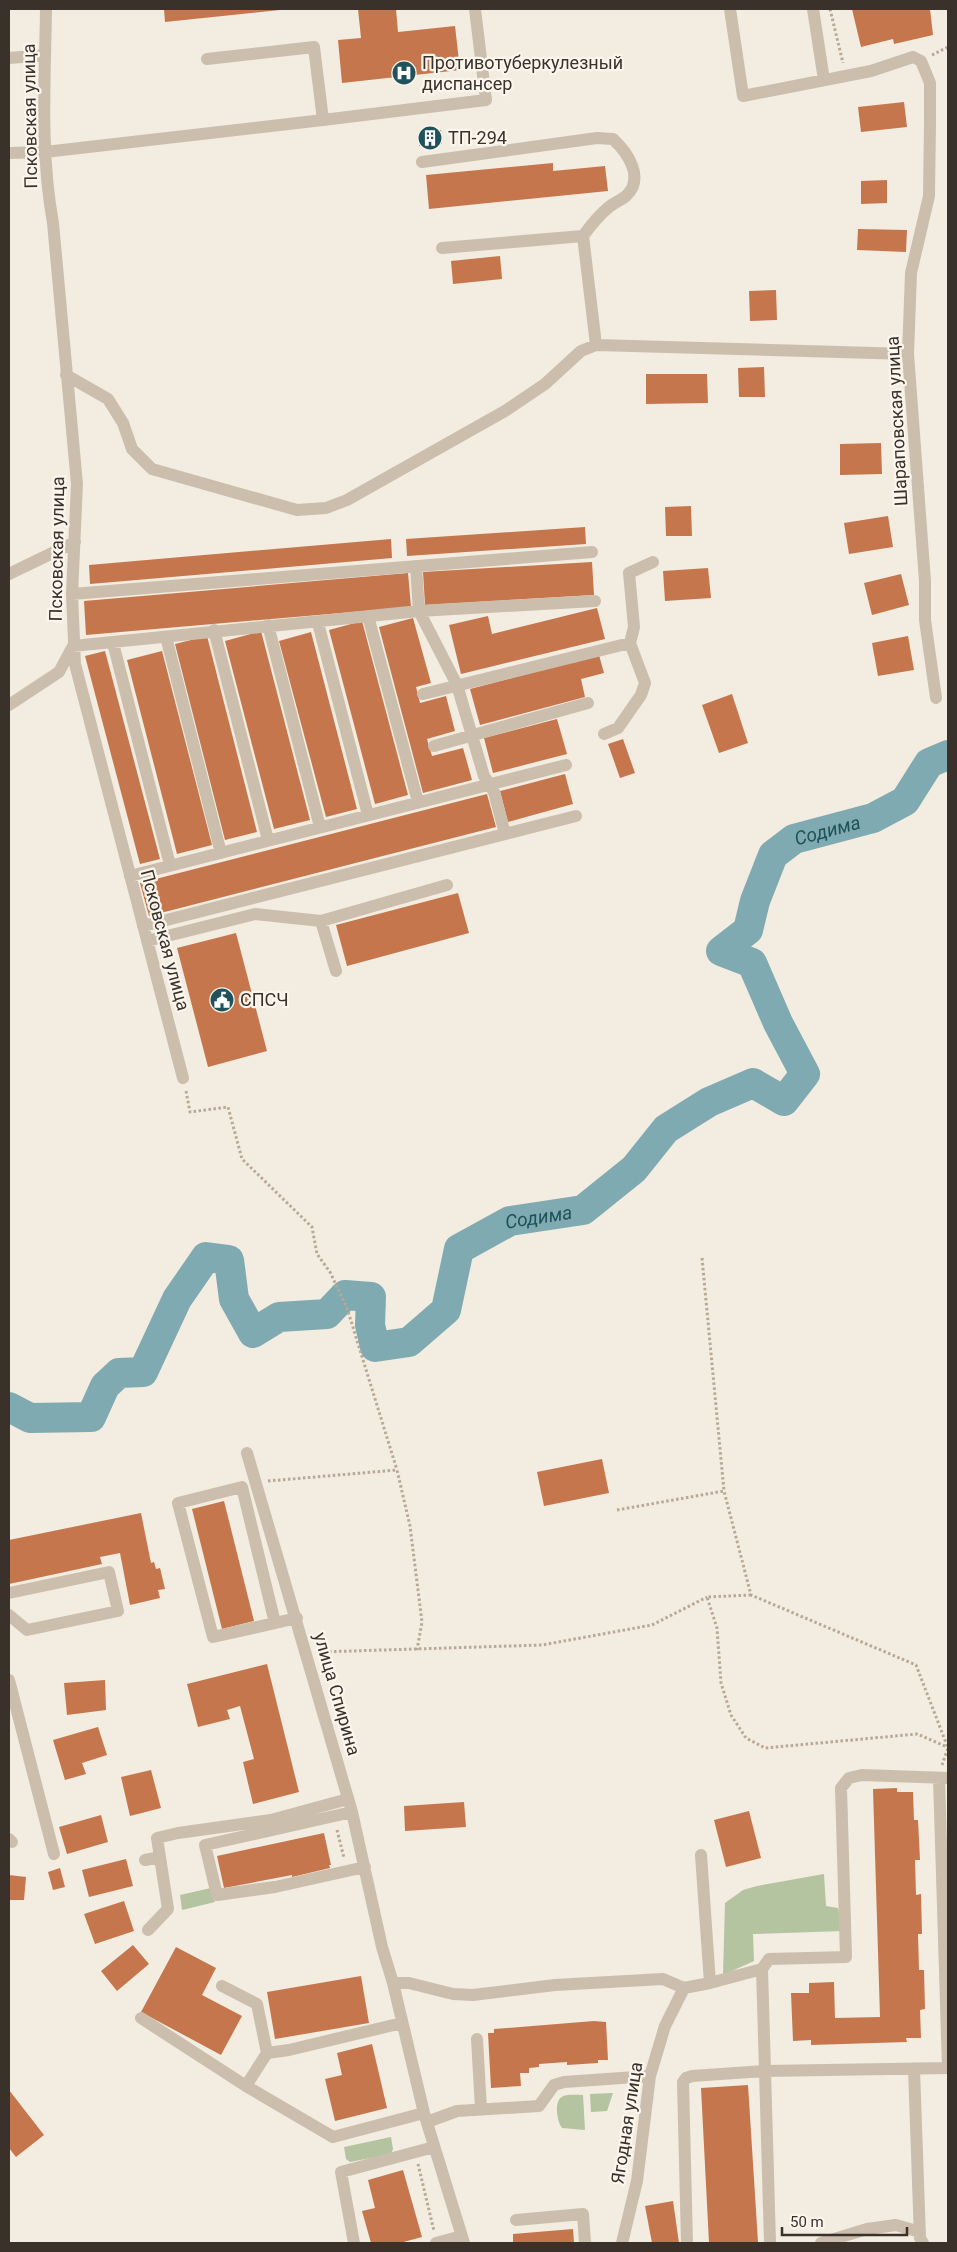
<svg xmlns="http://www.w3.org/2000/svg" width="957" height="2252" viewBox="0 0 957 2252" font-family="Roboto,sans-serif">
	<style>
		.green { fill: #b4c3a0 }
		.lines { fill: none; stroke-linecap: round; stroke-linejoin: round }
		.river { stroke: #7faab1; stroke-width: 30 }
		.building { fill: #c6764c }
		.path { stroke: #b8a896; stroke-width: 3; stroke-dasharray: 2.5 2.5; stroke-linecap: butt }
		.minor { stroke: #ccbeac; stroke-width: 12 }
		.labels { text-anchor: middle; stroke-width: 4.5; stroke-linejoin: round; paint-order: stroke }
		.poi-label { font-size: 18px; fill: #3a312b; stroke: #fbf6ed; text-anchor: start }
		.street-label { font-size: 18px; fill: #3a312b; stroke: #fbf6ed }
		.water-label { font-size: 19px; font-style: italic; fill: #20525c; stroke: #fbf6ed }
	</style>
	<rect width="100%" height="100%" fill="#f3ece0"/>
	<path class="green" d="M824 1874 826 1906 838 1908 843 1931 753 1934 754 1961 723 1975 725 1903 743 1890 757 1886Z
		M211 1888 215 1902 182 1910 180 1895Z
		M613 2093 607 2111 591 2112 590 2094Z
		M583 2095 585 2130 562 2128C558 2122 558 2118 557 2112 556 2092 568 2095 583 2095Z
		M391 2137 393 2149 391 2154 350 2162 346 2159 344 2147Z"/>
	<g class="lines">
		<path class="river" id="s1" d="M9 1407 30 1418 91 1417 105 1386 119 1373 143 1372 177 1299 206 1257 229 1260 234 1299 253 1333 279 1317 327 1314 345 1295 371 1297 370 1325 375 1347 409 1342 446 1310 459 1249 510 1221 583 1210 634 1169 666 1129 709 1102 753 1083 784 1101 805 1074 778 1023 752 963 721 951 748 930 755 901 773 855 794 839 873 818 905 801 929 763 948 755"/>
	</g>
	<path class="building" d="M164 9H280V10L165 22Z
		M358 9H396L398 32 455 26 460 70 342 83 338 40 361 38Z
		M852 9H930L933 35 894 44 893 39 861 47Z
		M904 102 907 127 861 132 858 107Z
		M441 130 442 144 419 146V131Z
		M553 163V171L605 166 608 191 429 209 426 175Z
		M887 180V203L861 204V181Z
		M858 229 907 230 906 252 857 250Z
		M500 256 502 279 453 284 451 261Z
		M776 290 777 320 750 321 749 291Z
		M764 367 765 397H739L738 368Z
		M646 374H707L708 403 646 404Z
		M881 443 882 474 840 475V444Z
		M691 506 692 536H666L665 507Z
		M888 516 893 547 849 554 844 523Z
		M585 527 586 544 407 556 406 539Z
		M391 539 392 558 90 584 89 565Z
		M592 562 594 595 425 605 423 572Z
		M708 568 711 598 665 601 663 571Z
		M408 573 411 607 86 635 84 601Z
		M901 574 909 605 872 615 864 583Z
		M597 608 605 639 461 674 449 625 488 616 492 634Z
		M413 618 431 683 416 687 420 703 446 696 455 731 427 739 432 756 463 748 472 780 423 793 379 627Z
		M362 621 408 795 375 804 329 630Z
		M261 631 310 820 274 829 225 641Z
		M311 632 357 809 326 817 279 641Z
		M207 636 257 832 225 840 175 644Z
		M908 636 914 670 878 676 872 643Z
		M105 651 160 859 140 864 85 656Z
		M162 651 212 845 177 854 127 660Z
		M599 655 604 673 581 679 585 697 480 725 470 689Z
		M732 694 748 743 719 753 702 705Z
		M557 719 567 754 493 773 484 738Z
		M623 739 635 773 620 778 608 744Z
		M565 774 573 804 508 822 500 791Z
		M487 794 496 827 149 916 140 883Z
		M458 893 469 933 347 966 336 925Z
		M236 933 267 1051 208 1067 177 948Z
		M602 1459 609 1493 544 1506 537 1472Z
		M224 1501 254 1621 222 1629 192 1509Z
		M141 1513 151 1563 154 1562 156 1569 160 1568 165 1589 158 1590 160 1598 130 1605 120 1553 100 1557 102 1564 9 1584V1540Z
		M267 1664 299 1792 253 1804 243 1762 254 1759 240 1706 227 1710 230 1719 198 1727 187 1684Z
		M105 1680 106 1710 67 1715 64 1683Z
		M98 1727 107 1755 82 1763 86 1774 65 1780 53 1740Z
		M151 1770 161 1808 130 1816 121 1777Z
		M897 1788V1792H913L914 1820H918L920 1860H915L916 1895 921 1894 922 1934H918L919 1970H924L925 2009 920 2010 921 2038H906L907 2042 811 2045V2040L793 2041 791 1993H809V1983L834 1982 835 2018 880 2017 873 1789Z
		M464 1802 466 1827 405 1831 404 1806Z
		M749 1811 761 1858 726 1867 714 1820Z
		M101 1815 108 1842 67 1854 59 1827Z
		M324 1833 331 1865H329L330 1868 292 1877V1875L224 1888 217 1856Z
		M126 1859 133 1886 89 1897 82 1870Z
		M60 1868 65 1887 53 1890 48 1872Z
		M9 1875 26 1877 24 1900H9Z
		M124 1901 134 1931 95 1944 84 1914Z
		M133 1945 149 1964 117 1991 101 1971Z
		M176 1947 216 1968 202 1995 242 2016 221 2055 141 2012Z
		M361 1976 369 2023 275 2039 267 1992Z
		M594 2021 606 2022 608 2060H598V2063L567 2065V2062L539 2064V2067L529 2068V2073H520L521 2086 491 2088 488 2033H494V2029Z
		M372 2044 387 2108 335 2121 325 2079 342 2075 337 2053Z
		M748 2085 758 2242 709 2243 701 2088Z
		M9 2090 44 2135 16 2157 9 2148Z
		M403 2170 422 2237 400 2243H371L362 2211 375 2208 368 2180Z
		M673 2201 679 2243H652L645 2206Z
		M573 2229 574 2243H513V2234Z"/>
	<g class="lines">
		<path class="path" d="M830 9 843 63
			M932 55 948 47
			M186 1091 190 1112 228 1107 242 1159 312 1227 317 1254 330 1272 347 1308 397 1470
			M702 1258 724 1491
			M268 1481 397 1470 410 1526 422 1622 417 1650
			M617 1510 724 1491 751 1595 916 1665 948 1748 942 1765
			M751 1595 707 1597 717 1628 721 1683 731 1715 746 1738 765 1748 917 1734 947 1747
			M319 1652 542 1645 652 1625 707 1597
			M337 1830 344 1858
			M418 2164 434 2231"/>
		<path class="minor" d="M46 9C45 80 40 152 53 223L77 484 72 594 75 664 183 1078
			M730 9 743 96 871 71 913 57 921 61 930 83V123L929 196 911 273 908 354 925 581V620L936 698
			M813 9 824 80
			M9 58 45 55
			M323 120 486 100 475 9
			M9 153 45 152 323 120 314 47 207 59
			M422 162 597 138 613 139C628 153 645 178 626 196 621 200 614 203 609 207 599 215 591 225 583 236L596 345
			M442 248 583 236
			M66 375 108 399 123 423 132 449 152 469 297 510 326 508 347 500 505 411 545 384 581 351 596 345 908 354
			M416 566 419 611 457 685 484 776 494 792 505 834
			M9 574 75 542
			M72 594 592 552
			M368 616 418 802
			M318 623 368 815
			M268 625 320 827
			M214 630 268 840
			M166 637 221 853
			M113 643 170 865
			M423 694 630 643
			M9 705 59 672 73 646 419 611 595 601
			M604 734 618 728 641 695 645 683 630 643 634 627 629 573 653 562
			M434 746 588 703
			M130 876 566 765
			M321 921 336 971
			M143 926 576 816
			M147 941 255 914 321 921 447 885
			M247 1453 352 1812 382 1947 393 1983H409L453 1994 473 1995 555 1985 663 1979 684 1988
			M9 1593 109 1572 118 1611 27 1630 9 1615
			M275 1623 242 1487 178 1503 213 1637 297 1618
			M9 1680 54 1854
			M939 1778 948 2068
			M352 1812 205 1845 217 1895 275 1887 365 1867
			M9 1839 12 1842
			M145 1860 160 1857
			M148 1930 168 1909 157 1838 178 1833 271 1820 348 1799
			M762 1969 765 2071 948 2068
			M393 1983 424 2113 464 2243
			M710 1983 762 1969 769 1959 846 1957 841 1788 849 1778 862 1775 948 1778
			M222 1986 257 2004 267 2053 289 2050 402 2023
			M141 2018 246 2086 333 2137 424 2113
			M477 2039 481 2109
			M914 2069 920 2238 923 2243
			M246 2086 267 2053
			M427 2122 457 2111 539 2106 554 2085 564 2082 650 2076
			M516 2220 583 2214 585 2243
			M354 2243 341 2172 434 2147
			M436 2243 462 2236
			M622 2243 637 2181 650 2076 665 2026 684 1988 710 1983 701 1855
			M687 2243 683 2082 686 2078 692 2076 765 2071 770 2243
			M821 2243 867 2229 896 2225 920 2232"/>
	</g>
	<defs>
		<symbol id="hospital-disc" viewBox="-11 -11 22 22"><circle r="9.5" fill="#20525c" stroke="#fbf6ed"/><path d="M-5-5h3v3.5h4V-5h3V5h-3V1.5h-4V5h-3Z" fill="#fff"/></symbol>
		<symbol id="building-disc" viewBox="-11 -11 22 22"><circle r="9.5" fill="#20525c" stroke="#fbf6ed"/><path d="M-4-6H4V6H1V3H-1V6H-4ZM-2.5-4.3h1.7v1.8h-1.7ZM.8-4.3h1.7v1.8H.8ZM-2.5-1h1.7V.8h-1.7ZM.8-1h1.7V.8H.8Z" fill="#fff"/></symbol>
		<symbol id="civic-disc" viewBox="-11 -11 22 22"><circle r="9.5" fill="#20525c" stroke="#fbf6ed"/><path d="M-.6-6.5H3V-4.5H.6V-3L4-1V1h2V6H-6V1h2V-1L-.6-3ZM-1.2 2.5V6h2.4V2.5Z" fill="#fff"/></symbol>
	</defs>
	<g fill-rule="evenodd">
		<use href="#hospital-disc" x="390" y="59" width="28" height="28"/>
		<use href="#building-disc" x="416" y="124" width="28" height="28"/>
		<use href="#civic-disc" x="208" y="986" width="28" height="28"/>
	</g>
	<g class="labels">
		<g class="poi-label">
			<text x="422" y="69">Противотуберкулезный<tspan x="422" dy="21">диспансер</tspan></text>
			<text x="448" y="144">ТП-294</text>
			<text x="240" y="1006">СПСЧ</text>
		</g>
		<g class="street-label">
			<text transform="translate(30 116) rotate(-91)" y="6">Псковская улица</text>
			<text transform="translate(897 421) rotate(-93)" y="6">Шараповская улица</text>
			<text transform="translate(57 549) rotate(-89)" y="6">Псковская улица</text>
			<text transform="translate(165 940) rotate(75)" y="6">Псковская улица</text>
			<text transform="translate(337 1694) rotate(74)" y="6">улица Спирина</text>
			<text transform="translate(627 2123) rotate(-81)" y="6">Ягодная улица</text>
		</g>
		<g class="water-label">
			<text dy="7" stroke="none"><textPath href="#s1" startOffset="1470">Содима</textPath></text>
			<text dy="7" stroke="none"><textPath href="#s1" startOffset="809">Содима</textPath></text>
		</g>
	</g>
	<rect width="957" height="2252" fill="none" stroke="#3a312b" stroke-width="20"/>
	<path d="M782 2227v8h125v-8" fill="none" stroke="#3a312b" stroke-width="2.5"/>
	<text x="790" y="2227" font-size="15" fill="#3a312b" stroke="#fbf6ed" stroke-width="4" paint-order="stroke">50 m</text>
</svg>
